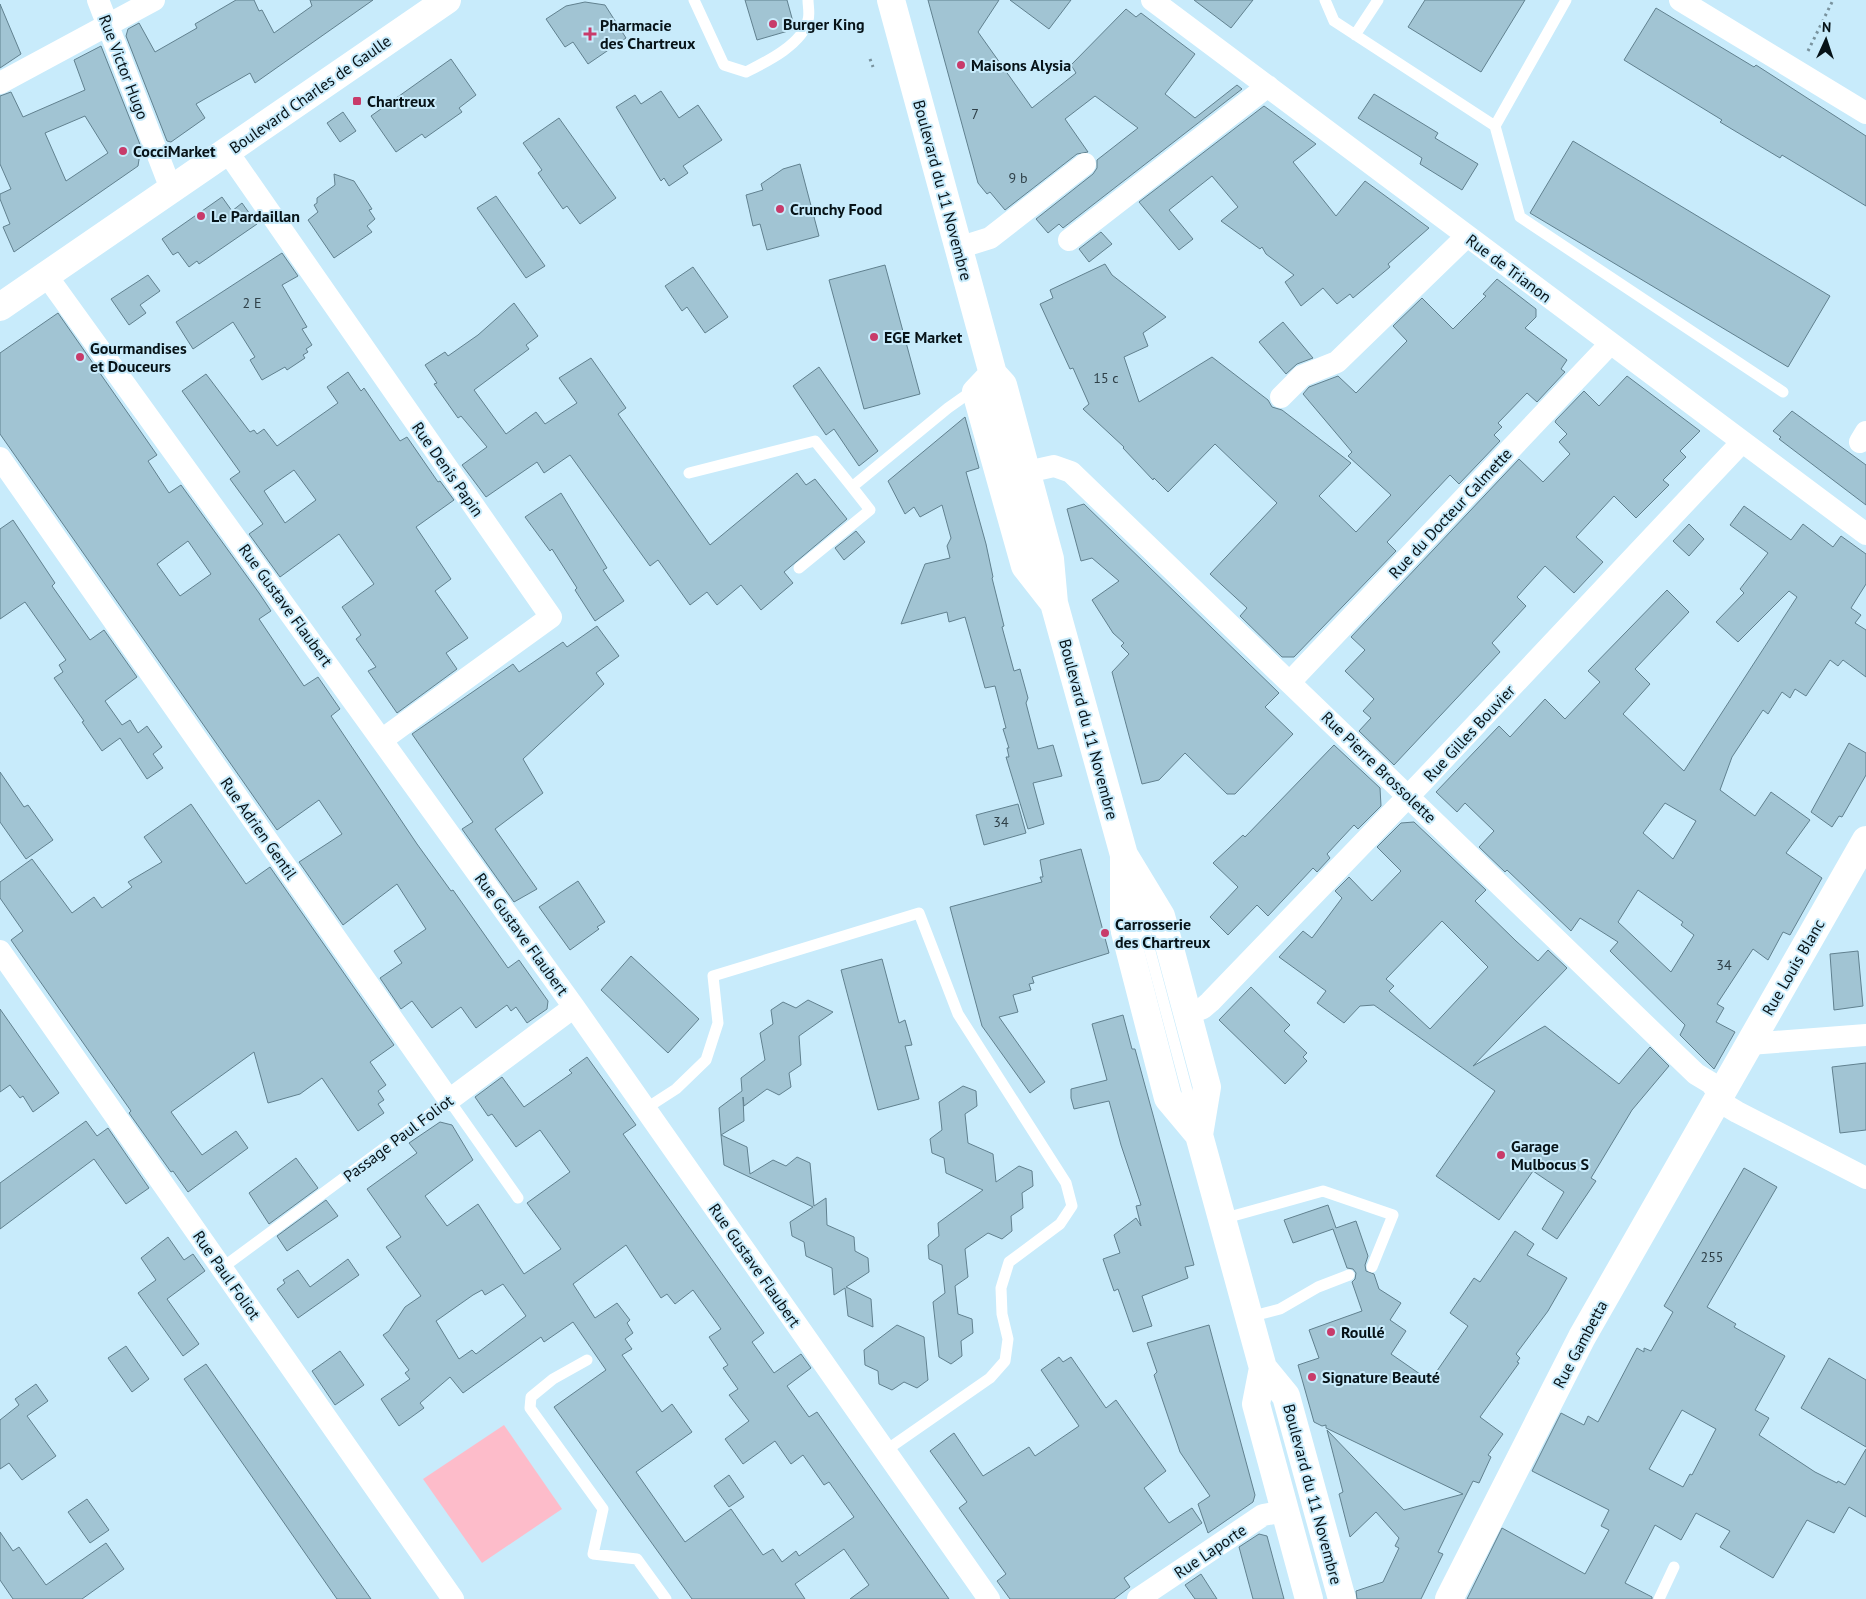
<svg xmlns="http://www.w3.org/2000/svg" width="1866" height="1599" viewBox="0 0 1866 1599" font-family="'PT Sans',sans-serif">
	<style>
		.green { fill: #fdbcca }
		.building { fill: #a1c4d3; stroke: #61818f; fill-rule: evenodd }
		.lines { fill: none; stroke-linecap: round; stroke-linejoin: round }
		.path { stroke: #79939e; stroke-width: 3; stroke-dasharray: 2.5 4; stroke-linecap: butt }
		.lane { stroke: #fff; stroke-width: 11 }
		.street { stroke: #fff; stroke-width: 22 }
		.secondary { stroke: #fff; stroke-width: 28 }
		.poi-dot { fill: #c83b6a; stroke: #c8ebfb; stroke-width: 2 }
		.labels { text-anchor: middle; stroke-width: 4; stroke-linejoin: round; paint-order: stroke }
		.number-label { font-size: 14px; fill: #2e3f47 }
		.poi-label { font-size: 16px; font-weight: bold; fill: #071318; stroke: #c8ebfb; text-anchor: start }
		.street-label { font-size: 16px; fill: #071318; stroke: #c8ebfb }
	</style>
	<rect width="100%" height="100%" fill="#c8ebfb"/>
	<path class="green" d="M504 1425 562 1509 482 1563 423 1479Z"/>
	<path class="building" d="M236 0H254L259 11 262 10 274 33 312 6 310 0H373L255 83 250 73 196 104 205 118 171 142 167 141 126 36 128 29 139 23 155 52 197 28 195 24Z
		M745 0H787L795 29 757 40Z
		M928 0H999L978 32 1032 108 1076 73 1071 65 1126 9 1136 17 1141 13 1195 54 1165 94 1195 118 1237 85 1242 89 1063 228 1059 224 1048 233 1036 219 1093 174 1097 168V160L1138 128 1095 96 1065 119 1088 152 1077 154 1005 210 990 192 987 194 978 183Z
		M1010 0H1071L1049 29Z
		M1194 0H1253L1231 28Z
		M1425 0H1525L1481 72 1408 27Z
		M585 2 605 5 626 38 588 64 573 42 565 47 546 19 566 6Z
		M0 4 21 54 0 68Z
		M1656 8 1754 67 1756 65 1866 136V206L1782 155 1780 158 1720 122 1722 120 1624 60Z
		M101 46 141 147 138 166 14 252 3 227 10 224 0 199V194L11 189 0 164V96L11 92 23 117 85 90 74 60ZM85 116 108 153 66 181 45 133Z
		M451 59 476 95 459 108 462 112 425 138 422 134 396 152 371 116Z
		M661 91 679 118 698 105 722 140 683 166 688 173 669 186 664 178 661 181 616 107 635 95 641 104Z
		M1374 94 1438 133 1435 138 1478 164 1462 190 1420 164 1422 158 1358 118Z
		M1264 106 1316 144 1293 162 1336 216 1365 181 1429 228 1388 264 1390 267 1353 298 1350 294 1337 304 1323 288 1301 306 1285 282 1294 275 1266 254 1262 247 1260 249 1221 221 1238 207 1212 176 1169 210 1193 239 1179 250 1139 202Z
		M343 112 356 131 340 142 327 123Z
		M559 118 616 198 580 224 567 206 563 209 538 173 542 170 523 143Z
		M1573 141 1830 296 1788 367 1530 213Z
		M800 164 819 236 767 250 760 224 753 226 746 195 763 190 761 184 783 169Z
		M334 174 354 181 372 209 369 210 375 219 367 226 372 232 334 258 308 220 318 212 314 205 317 203V198L335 185Z
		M496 196 545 266 526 278 477 208Z
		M222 197 232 211 242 203 257 224 199 264 197 261 189 267 178 252 173 255 162 239Z
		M1101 232 1112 244 1089 262 1079 249Z
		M282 253 298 276 282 285 307 327 302 329 312 345 306 349 308 352 303 355 305 358 287 370 285 367 262 380 250 360 255 357 233 322 193 349 176 322Z
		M1105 264 1112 275 1166 317 1143 333 1148 346 1124 357 1139 402 1212 357 1268 400 1272 407 1282 410 1351 463 1319 496 1356 532 1391 495 1348 456 1352 452 1303 394 1309 387 1338 376 1356 393 1407 341 1393 326 1422 298 1453 329 1486 296 1483 294 1497 279 1536 309V317L1525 328 1567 360 1561 369 1565 372 1537 402 1527 393 1498 423 1502 427 1494 435 1500 441 1459 484 1450 475 1387 542 1396 551 1294 657H1282L1240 616 1247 608 1210 574 1277 503 1215 444 1168 492 1154 478 1153 480 1123 448 1124 447 1083 409 1089 404 1073 368 1070 369 1040 304 1053 298 1050 290Z
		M885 265 920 394 864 409 829 280Z
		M693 267 728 317 705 333 687 307 682 311 665 286Z
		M148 275 160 291 140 305 146 313 129 325 111 299Z
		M514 303 538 336 526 345 529 349 474 390 506 434 536 412 545 424 577 403 559 378 591 358 626 408 618 414 710 545 797 473 806 485 815 479 847 519 784 572 793 583 761 610 741 585 717 605 707 592 690 605 658 560 650 566 570 455 544 473 537 462 486 497 462 465 487 447 461 416 458 418 434 384 437 383 425 365 445 352 448 356 478 335Z
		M58 313 157 455 148 461 169 493 181 485 259 593 271 611 259 619 304 686 318 677 340 709 331 716 417 844 451 891 453 890 508 968 519 960 548 1001 547 1009 527 1023 516 1007 511 1011 507 1005 476 1028 461 1007 432 1028 412 1001 401 1009 380 978 402 963 394 951 426 929 397 884 343 925 299 862 342 834 319 800 277 830 0 434V353ZM188 541 211 574 180 596 157 564Z
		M1283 322 1313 358 1297 364 1286 374 1259 342Z
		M819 367 878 451 859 466 834 429 826 435 793 386Z
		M348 372 361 391 364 388 400 441 407 437 438 482 440 481 454 500 416 527 451 579 435 591 468 638 446 653 457 669 397 713 368 671 376 667 356 639 361 635 342 607 374 584 339 534 280 577 249 534 263 524 230 479 240 472 182 391 206 374 250 432 254 430 257 434 264 429 277 446 338 403 327 387ZM294 470 316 500 285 523 264 491Z
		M1627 376 1700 431 1680 451 1686 457 1663 480 1669 485 1636 518 1614 496 1576 537 1603 562 1574 593 1545 566 1517 597 1526 606 1492 643 1500 652 1394 765 1359 731 1371 718 1363 711 1374 699 1345 671 1365 650 1351 637 1519 459 1543 482 1570 454 1559 442 1567 434 1555 422 1556 420 1584 391 1599 406Z
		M1792 411 1866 465V505L1779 439 1781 437 1773 431Z
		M965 417 979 468 966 472 986 544 993 577 992 578 1004 626 1002 627 1014 671 1020 669 1028 698 1026 703 1038 749 1053 745 1062 776 1033 783 1044 824 1028 829 1006 757H1009L1007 748H1009L1003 729 1006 728 995 686 985 688 965 617 949 622 947 612 901 624 925 564 950 558 947 546 951 538 942 505 920 517 914 507 905 514 888 481Z
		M561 493 607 568 603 570 624 601 595 621 575 590 577 588 552 549 550 551 525 517Z
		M1084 504 1279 693 1265 707 1293 734 1235 794H1227L1185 753 1159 780 1142 784 1112 672 1129 654 1121 646 1124 643 1113 633 1092 600 1119 581 1092 558 1081 561 1067 509Z
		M1744 506 1791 540 1803 524 1833 547 1841 536 1866 554V584L1851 608 1861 615 1855 623 1866 630V677L1843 660 1838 666 1830 660 1806 696 1795 689 1790 698 1782 692 1768 714 1763 710 1732 757 1720 790 1755 816 1771 792 1810 820 1786 853 1822 878 1790 935 1783 932 1768 960 1753 949 1717 1004 1724 1008 1716 1022 1735 1032 1714 1069 1680 1035 1685 1025 1610 951 1618 942 1580 918 1571 931 1507 870 1505 872 1479 847 1494 831 1465 803 1457 812 1436 792 1499 726 1510 737 1545 699 1565 719 1600 682 1588 671 1667 590 1689 612 1635 669 1650 684 1623 714 1684 771 1797 597 1789 591 1738 642 1716 622 1744 593 1740 589 1768 553 1730 525ZM1665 803 1696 821 1673 859 1643 833ZM1638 890 1683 922 1681 925 1694 935 1671 972 1618 922Z
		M13 520 55 583 52 586 90 640 104 630 137 677 105 701 122 725 130 720 138 733 147 726 162 747 153 754 163 768 147 779 120 738 102 751 82 722 84 721 54 678 63 672 59 665 66 660 25 602 0 619V529Z
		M1689 524 1704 539 1689 556 1673 541Z
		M856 531 865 542 844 560 835 548Z
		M597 626 619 656 596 673 604 684 523 759 543 793 495 829 537 889 514 902 462 829 473 822 412 734 513 664 519 672 563 642 567 647Z
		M1849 743 1866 753V775L1842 817 1839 816 1832 827 1811 812Z
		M1334 745 1380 788 1381 806 1358 829 1354 825 1327 854 1330 858 1317 872 1313 868 1268 916 1257 905 1228 935 1210 917 1238 887 1213 863 1243 835 1245 837Z
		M0 772 24 807 28 805 53 840 26 859 0 822Z
		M191 804 246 884 270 867 394 1045 370 1062 386 1085 378 1091 384 1100 378 1104 384 1113 358 1131 322 1078 300 1094 268 1103 254 1052 171 1112 202 1155 236 1131 248 1148 188 1192 173 1171 171 1172 129 1113 131 1111 11 940 23 931 0 898V882L32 859 72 913 94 897 102 908 132 887 128 882 162 862 144 837Z
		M1018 804 1026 833 984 845 976 815Z
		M1414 822 1486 890 1475 901 1516 941 1538 961 1548 950 1567 968 1473 1066 1545 1026 1619 1084 1650 1047 1669 1066 1632 1110 1591 1178 1596 1181 1557 1239 1542 1229 1564 1192 1533 1171 1499 1220 1436 1176 1495 1091 1374 1005 1360 1006 1344 1023 1317 1003 1326 991 1279 957 1303 931 1312 938 1342 898 1335 891 1349 877 1372 901 1401 871 1377 847 1401 823ZM1442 921 1488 967 1430 1029 1389 991 1394 986 1386 979Z
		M1081 849 1109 953 1032 977 1034 983 1029 984 1031 990 1013 995 1018 1012 999 1017 1045 1082 1030 1093 982 1026 950 907 1042 882 1040 877H1043L1040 860Z
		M578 881 605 922 597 927 599 929 570 950 539 907Z
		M1858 951 1863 1006 1834 1010 1830 954Z
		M631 956 699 1019 668 1053 601 990Z
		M882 959 899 1023 905 1020 912 1045 905 1046 919 1099 878 1110 841 970Z
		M1251 987 1290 1025 1284 1031 1307 1053 1303 1057 1307 1061 1285 1084 1219 1020Z
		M808 1000 833 1012 799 1036 801 1065 789 1073 791 1087 779 1095 767 1089 744 1106 743 1097 744 1121 721 1135 719 1108 742 1091 741 1078 765 1060 760 1033 773 1024 771 1010 783 1002 796 1008Z
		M0 1009 59 1093 33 1112 23 1096 20 1098 10 1085 0 1092Z
		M1123 1015 1132 1049H1135L1194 1265 1185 1267 1188 1278 1142 1296 1152 1326 1133 1332 1118 1289 1114 1291 1103 1259 1120 1253 1114 1235 1136 1218 1141 1226 1136 1206 1141 1205 1121 1145 1109 1101 1074 1109 1071 1098V1089L1107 1080 1092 1024Z
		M587 1057 636 1125 623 1134 764 1333 752 1342 774 1373 801 1354 811 1368 787 1386 809 1417 817 1412 949 1599H850L869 1585 844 1549 795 1584 805 1599H692L554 1407 606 1370 573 1322 544 1342 541 1337 463 1393 450 1377 420 1403 424 1408 399 1426 381 1399 410 1379 405 1373 409 1370 383 1335 389 1331 405 1307 421 1296 386 1247 401 1237 367 1189 417 1153 409 1143 440 1122 452 1125 473 1160 425 1196 447 1226 478 1204 524 1274 561 1249 527 1203 570 1172 540 1130 516 1147 492 1114 488 1116 475 1097 502 1077 524 1107 572 1073 569 1070ZM626 1245 661 1298 667 1294 675 1304 693 1290 721 1329 709 1337 728 1365 723 1368 738 1389 729 1395 749 1421 725 1439 743 1464 775 1441 791 1464 803 1455 824 1485 829 1482 854 1517 799 1556 796 1551 782 1562 773 1549 763 1555 731 1509 685 1542 636 1472 692 1432 672 1404 662 1412 622 1355 632 1349 625 1339 633 1333 627 1323 630 1320 617 1303 595 1318 573 1284ZM503 1284 526 1316 476 1354 472 1350 459 1359 436 1321 473 1295 482 1290 485 1295Z
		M1866 1063V1130L1840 1133 1832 1067Z
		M963 1086 976 1091 977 1106 965 1114 968 1143 993 1154 996 1182 1019 1166 1032 1171 1033 1186 1022 1193 1023 1208 1011 1216 1012 1231 1002 1239 988 1233 965 1249 968 1277 955 1286 958 1314 972 1319 973 1333 961 1341 962 1356 951 1364 939 1357 933 1302 945 1293 942 1265 929 1259 928 1245 939 1236 938 1223 983 1190 946 1173 944 1158 932 1153 930 1139 942 1130 939 1102Z
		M86 1121 97 1136 108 1128 149 1188 126 1204 94 1159 0 1229V1183Z
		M721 1135 747 1147 750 1174 773 1160 786 1166 797 1157 810 1163 814 1206 826 1198 827 1225 854 1237 855 1251 868 1258 869 1272 846 1287 871 1299 873 1327 848 1316 845 1288 834 1295 832 1268 806 1256 804 1242 792 1236 790 1222 813 1207 724 1165Z
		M296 1158 318 1188 269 1224 249 1193Z
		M1744 1168 1777 1187 1707 1307 1736 1324 1734 1327 1785 1356 1755 1410 1769 1418 1759 1435 1815 1472 1837 1483 1838 1481 1845 1485 1866 1449V1517L1849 1507 1834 1533 1807 1520 1773 1578 1720 1547 1730 1531 1696 1513 1681 1540 1655 1525 1625 1583 1652 1597V1599H1467L1502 1528 1585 1574 1609 1530 1601 1526 1609 1510 1532 1471 1561 1413 1584 1425 1588 1416 1598 1422 1637 1348 1644 1352V1348L1651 1351 1673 1312 1664 1306ZM1682 1410 1716 1429 1692 1475 1690 1474 1683 1487 1649 1469Z
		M326 1200 338 1216 287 1251 277 1236Z
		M1328 1205 1336 1228 1356 1221 1368 1256 1365 1265 1366 1271 1374 1274 1379 1289 1401 1303 1390 1320 1406 1331 1391 1354 1430 1381 1468 1326 1450 1313 1474 1278 1480 1282 1515 1231 1534 1244 1527 1255 1567 1278 1548 1311 1516 1354 1520 1358 1517 1362 1519 1363 1480 1417 1503 1434 1488 1455 1491 1457 1479 1483 1473 1481 1457 1513 1438 1552 1443 1554 1421 1599H1357L1356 1591 1383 1582 1399 1548 1395 1546 1399 1538 1376 1512 1350 1537 1339 1494 1343 1492 1327 1430 1404 1510 1463 1494 1326 1428V1425L1322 1426 1314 1422 1298 1365 1319 1358 1309 1330 1362 1311 1352 1282 1355 1279 1356 1273 1353 1269 1347 1268 1333 1229 1293 1243 1284 1220Z
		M168 1237 184 1260 193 1254 205 1271 167 1299 199 1344 183 1356 138 1293 156 1280 141 1258Z
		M348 1259 359 1275 298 1318 277 1289 285 1283 283 1280 298 1270 310 1287Z
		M897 1325 924 1337 928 1380 917 1388 904 1382 892 1390 879 1384 878 1371 865 1365 864 1350Z
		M1209 1325 1255 1495 1253 1502 1208 1533 1198 1504 1210 1496 1180 1452 1154 1375 1157 1372 1147 1343Z
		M126 1346 149 1379 132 1392 108 1358Z
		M340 1351 364 1385 335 1405 312 1371Z
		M1059 1357 1063 1362 1071 1357 1106 1408 1116 1400 1166 1471 1144 1488 1169 1523 1192 1508 1202 1523 1124 1578 1130 1587 1114 1599H1010L997 1581 1006 1574 959 1508 967 1502 930 1451 954 1433 983 1476 1029 1447 1035 1456 1079 1426 1041 1370Z
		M1829 1358 1866 1380V1447L1801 1408Z
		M206 1364 337 1551 371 1599H337L184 1379Z
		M36 1384 48 1401 27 1416 56 1456 22 1480 9 1463 0 1469V1420L19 1405 15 1399Z
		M729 1475 744 1497 729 1507 714 1486Z
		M87 1499 109 1530 90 1543 68 1512Z
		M0 1532 13 1551 19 1547 46 1585 106 1543 124 1569 82 1599H13L0 1580Z
		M1259 1534 1267 1536 1284 1599H1253L1239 1547Z
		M1201 1574 1217 1599H1195L1185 1585Z"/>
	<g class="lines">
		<path class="path" d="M1808 51 1833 0
			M870 59 873 67"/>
		<path class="lane" d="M694 0 724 65 746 72C766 62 803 44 808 20 810 14 808 6 808 0
			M1325 0 1334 21 1495 126 1520 217 1783 392
			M1355 35 1378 0
			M1495 126 1566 0
			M689 473 815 441 852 487 948 408 965 396 976 392
			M799 568 870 510 852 487
			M1134 891 1194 1117
			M645 1109 676 1089 706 1060 718 1023 713 976 919 913 958 1014 1066 1183 1072 1206 1060 1224 1009 1262 1001 1288 1002 1314 1008 1339 1005 1361 990 1378 885 1451
			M1222 1219 1323 1191 1393 1215 1372 1267
			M222 1268 449 1100 518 1198
			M1249 1317 1280 1309 1318 1287 1349 1275
			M587 1360 553 1379 531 1397 530 1408 603 1509 593 1554 637 1559 666 1599
			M1659 1599 1674 1567"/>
		<path class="street" d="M98 0 171 189
			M1152 0 1866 534
			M1680 0 1866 113
			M0 83 154 0
			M227 151 551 617 383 739
			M1069 240 1268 86
			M958 248 990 238 1085 164
			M46 275 574 1007 989 1599
			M1281 397 1302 376 1337 362 1467 236
			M1860 442 1866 432
			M0 458 449 1100 574 1007
			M1027 472 1054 466 1071 472 1696 1074 1711 1083 1727 1106 1737 1112 1866 1178
			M1290 682 1610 344
			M0 951 453 1599
			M1188 1014 1203 1008 1210 1002 1421 783 1742 442
			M1749 1044 1866 1035
			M1138 1599 1263 1515 1285 1511"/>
		<path class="secondary" d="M891 0 993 374 1003 385 1050 559 1054 603 1124 855V928L1168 1098 1199 1135
			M0 307 447 0
			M993 374 976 392 1025 566 1054 603
			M1124 855 1161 916 1169 945 1207 1087 1199 1135 1263 1368 1286 1396 1342 1599
			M1263 1368 1256 1404 1309 1599
			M1449 1599 1582 1337 1866 840"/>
	</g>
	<g class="poi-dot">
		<circle cx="773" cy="24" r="5"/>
		<path d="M587.5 26.5h5v5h5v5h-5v5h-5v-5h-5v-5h5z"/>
		<circle cx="961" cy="65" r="5"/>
		<rect x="352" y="96" width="10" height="10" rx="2.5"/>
		<circle cx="123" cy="151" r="5"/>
		<circle cx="780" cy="209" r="5"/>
		<circle cx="201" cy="216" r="5"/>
		<circle cx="874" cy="337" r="5"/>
		<circle cx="80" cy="357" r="5"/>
		<circle cx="1105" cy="933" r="5"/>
		<circle cx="1501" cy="1155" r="5"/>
		<circle cx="1331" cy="1332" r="5"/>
		<circle cx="1312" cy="1377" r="5"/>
	</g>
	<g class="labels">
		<g class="number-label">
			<text x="975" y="119">7</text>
			<text x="1018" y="183">9 b</text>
			<text x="252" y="308">2 E</text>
			<text x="1106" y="383">15 c</text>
			<text x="1001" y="827">34</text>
			<text x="1724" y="970">34</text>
			<text x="1712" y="1262">255</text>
		</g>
		<g class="poi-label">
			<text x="783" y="30">Burger King</text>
			<text x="600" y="31">Pharmacie<tspan x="600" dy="18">des Chartreux</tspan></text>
			<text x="971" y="71">Maisons Alysia</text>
			<text x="367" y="107">Chartreux</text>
			<text x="133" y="157">CocciMarket</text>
			<text x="790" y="215">Crunchy Food</text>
			<text x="211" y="222">Le Pardaillan</text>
			<text x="884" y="343">EGE Market</text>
			<text x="90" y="354">Gourmandises<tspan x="90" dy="18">et Douceurs</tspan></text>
			<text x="1115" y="930">Carrosserie<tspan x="1115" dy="18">des Chartreux</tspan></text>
			<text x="1511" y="1152">Garage<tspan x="1511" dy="18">Mulbocus S</tspan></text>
			<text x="1341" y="1338">Roullé</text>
			<text x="1322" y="1383">Signature Beauté</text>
		</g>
		<g class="street-label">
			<text transform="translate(124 67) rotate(69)" y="6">Rue Victor Hugo</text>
			<text transform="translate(310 94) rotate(-35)" y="6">Boulevard Charles de Gaulle</text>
			<text transform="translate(943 190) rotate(75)" y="6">Boulevard du 11 Novembre</text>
			<text transform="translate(1509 268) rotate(37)" y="6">Rue de Trianon</text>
			<text transform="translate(448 469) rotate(55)" y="6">Rue Denis Papin</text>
			<text transform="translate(1450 513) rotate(-47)" y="6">Rue du Docteur Calmette</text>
			<text transform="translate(286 605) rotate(54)" y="6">Rue Gustave Flaubert</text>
			<text transform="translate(1089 729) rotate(75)" y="6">Boulevard du 11 Novembre</text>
			<text transform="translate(1469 733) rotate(-47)" y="6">Rue Gilles Bouvier</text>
			<text transform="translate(1379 767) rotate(44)" y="6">Rue Pierre Brossolette</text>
			<text transform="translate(259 828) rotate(55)" y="6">Rue Adrien Gentil</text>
			<text transform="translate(522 934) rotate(54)" y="6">Rue Gustave Flaubert</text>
			<text transform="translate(1793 967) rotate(-60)" y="6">Rue Louis Blanc</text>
			<text transform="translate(398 1138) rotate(-37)" y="6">Passage Paul Foliot</text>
			<text transform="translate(755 1265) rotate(55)" y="6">Rue Gustave Flaubert</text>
			<text transform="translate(227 1275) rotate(55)" y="6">Rue Paul Foliot</text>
			<text transform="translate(1580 1344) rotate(-62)" y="6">Rue Gambetta</text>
			<text transform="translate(1313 1494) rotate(75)" y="6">Boulevard du 11 Novembre</text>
			<text transform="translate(1210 1551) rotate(-34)" y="6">Rue Laporte</text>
		</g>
	</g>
	<g transform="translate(1826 40) rotate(3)" stroke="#c8ebfb" stroke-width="4" paint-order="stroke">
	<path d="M0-4L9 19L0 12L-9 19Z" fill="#071318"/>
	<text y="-8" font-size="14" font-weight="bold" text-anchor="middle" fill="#071318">N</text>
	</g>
</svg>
